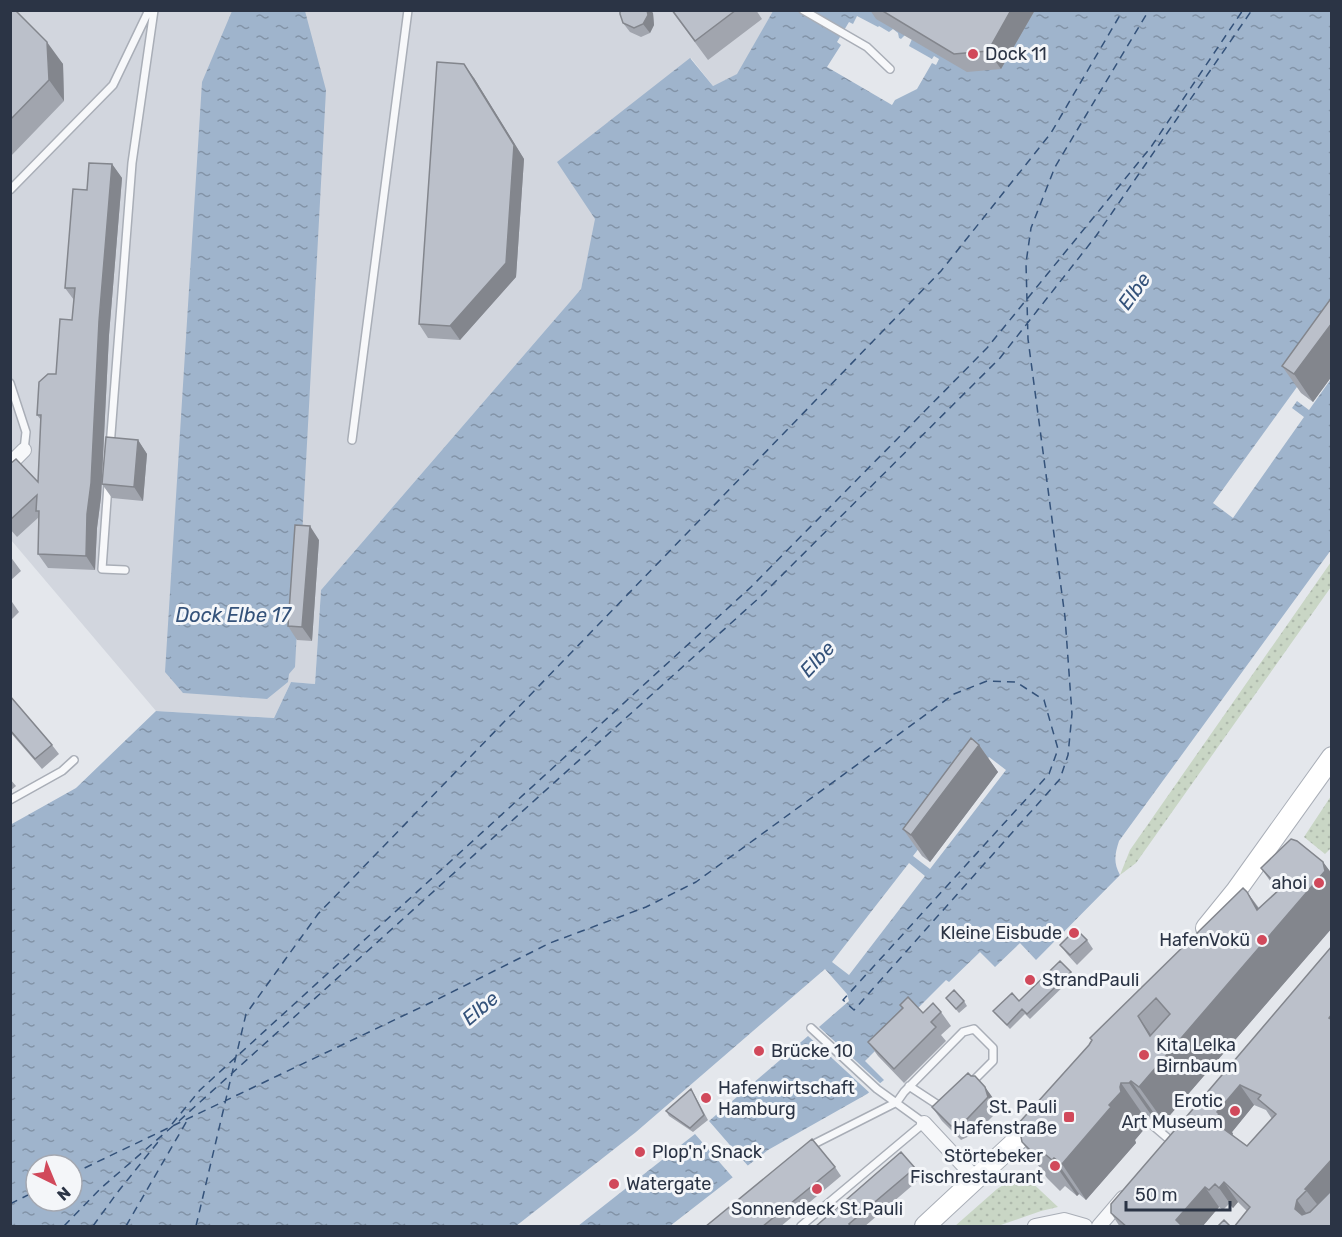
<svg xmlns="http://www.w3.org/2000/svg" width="1342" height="1237" viewBox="0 0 1342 1237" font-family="Rubik,sans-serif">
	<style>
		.built { fill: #d2d6de }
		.grass { fill: url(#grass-dots) }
		.water { fill: url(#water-ripples); fill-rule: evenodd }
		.pier { fill: #e4e7ec }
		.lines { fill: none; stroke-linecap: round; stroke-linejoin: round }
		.ferry { stroke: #34527a; stroke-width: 1.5; stroke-dasharray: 8 6; stroke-linecap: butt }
		.service-casing { stroke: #a9aeb7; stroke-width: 10 }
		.minor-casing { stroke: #a9aeb7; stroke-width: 16 }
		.secondary-casing { stroke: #a9aeb7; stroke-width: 22 }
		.service { stroke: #f7f8fa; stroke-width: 7 }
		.minor { stroke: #f7f8fa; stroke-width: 14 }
		.secondary { stroke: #fff; stroke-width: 20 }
		.wall { fill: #a1a5ae; fill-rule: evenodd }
		.shaded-wall { fill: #83868d }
		.building { fill: #bbc0ca; stroke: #83868d; stroke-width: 1.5; fill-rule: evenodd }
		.poi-dot { fill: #d1495b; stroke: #f4f6f9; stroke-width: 2 }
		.labels { text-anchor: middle; stroke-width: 6; stroke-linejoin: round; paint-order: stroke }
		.poi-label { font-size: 18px; fill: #2b3445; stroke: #f4f6f9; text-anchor: start }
		.water-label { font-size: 20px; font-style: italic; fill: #34527a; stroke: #f4f6f9 }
	</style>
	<defs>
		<pattern id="grass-dots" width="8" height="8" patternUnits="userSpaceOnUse" patternTransform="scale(1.5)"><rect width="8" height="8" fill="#c9d6c5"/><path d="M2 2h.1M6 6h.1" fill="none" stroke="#adb8ab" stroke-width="1.8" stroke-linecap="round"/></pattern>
		<pattern id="water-ripples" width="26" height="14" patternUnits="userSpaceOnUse" patternTransform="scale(1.5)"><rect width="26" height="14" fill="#9fb4cc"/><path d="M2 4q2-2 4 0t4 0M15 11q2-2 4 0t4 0" fill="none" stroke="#8293a7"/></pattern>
	</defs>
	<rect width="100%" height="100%" fill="#e4e7ec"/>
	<path class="built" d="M10 11H773L738 74 713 86 691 58 596 219 581 289 321 590 315 684 291 682 274 718 156 711 11 540Z"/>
	<path class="grass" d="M1331 562V587L1136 863 1120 875 1130 850Z
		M1331 796V848L1325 854 1304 837Z
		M1017 1176H1025L1058 1207 1041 1211 998 1226H955L997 1189Z"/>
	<path class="water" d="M232 11H305L326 90 295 667 289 674 288 682 267 699 183 693 165 672 202 82Z
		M773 11H1331V550L1119 841C1115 854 1113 862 1120 875L1036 960 1020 943 995 967 980 952 949 982 946 980 865 1061 884 1080 867 1094 768 1150 670 1226H11L10 825 76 788 156 711 274 718 291 682 315 684 321 590 581 289 595 219 557 162 690 58 713 86 737 74ZM36 1165H72V1201H36Z"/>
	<path class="pier" d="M857 16 878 27 879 26 889 32 893 29 898 33 899 38 901 39 905 35 912 39 909 46 932 59 934 56 939 59 936 65 932 63 917 89 895 100 892 105 827 67 841 45 837 42 849 22 853 24Z
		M1331 340V379L1309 410 1297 401 1292 408 1304 417 1233 518 1213 503Z
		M989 757 1006 770 930 869 913 856Z
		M909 863 925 876 849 975 832 962Z
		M825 969 847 994 849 1001 819 1027 881 1084 871 1094 808 1036 709 1121 749 1167 735 1180 695 1134 578 1226H516L636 1132Z"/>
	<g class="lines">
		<path class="ferry" d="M179 1121 760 597 1000 358 1096 236 1252 10
			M172 1124 200 1090 751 587 987 348 1151 147 1243 10
			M72 1174 434 1001 550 943 646 907 696 882 954 694 987 681 1016 682 1044 700 1058 749 1049 774 843 1000 854 1010 1060 779 1068 755 1072 714 1065 617 1028 339 1026 263 1031 228 1055 167 1149 10
			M10 1204 36 1191
			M64 1226 101 1188 173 1126
			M93 1226 117 1193 162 1137
			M126 1226 188 1119
			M196 1226 246 1014 318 914 941 271 1051 133 1123 10"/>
		<defs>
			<path id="service" d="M803 10 867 47 890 69
				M10 190 113 85 149 10
				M10 383 26 432 24 450
				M352 440 408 10
				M110 447 132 163 154 10
				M108 485 102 569 125 570
				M10 800 62 771 74 760
				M909 1086 938 1105H943
				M1150 1123 1171 1141
				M810 1148 816 1143 897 1102 904 1092 963 1032 974 1029 993 1048V1061L972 1082
				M801 1226 924 1123 877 1089 811 1028"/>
			<path id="minor" d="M10 464 24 450
				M924 1123 977 1180
				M1035 1226 1064 1220 1085 1226
				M1099 1226 1123 1198"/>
			<path id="secondary" d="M1206 928 1236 891 1332 757
				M925 1226 1039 1120"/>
		</defs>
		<use href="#service" class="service-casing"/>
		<use href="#minor" class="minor-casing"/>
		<use href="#secondary" class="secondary-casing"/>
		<use href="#service" class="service"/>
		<use href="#minor" class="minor"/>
		<use href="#secondary" class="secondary"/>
	</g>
	<path class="wall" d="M10 10 63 64 64 101 10 157Z
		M671 10H756L762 19 708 60Z
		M870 10H1035L1001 69 967 72 876 19Z
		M653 13 654 25 650 33 641 37 630 32 623 23Z
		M474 78 524 159 516 277 460 340 428 338 419 324Z
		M112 164 122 178 109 335 101 497 97 528 95 570 48 568 38 554 39 517 17 537 10 529V464L38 482 41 420 37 415 56 374 72 320 74 300 65 288 87 190Z
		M1332 297V376L1313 402 1301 393 1282 366Z
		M138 440 147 454 143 501 112 498 102 484Z
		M319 540 312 641 297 640 288 626Z
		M10 556 21 571 10 581Z
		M10 599 19 612 10 621Z
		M10 696 52 745 59 754 42 769 10 732Z
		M979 745 998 772 930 862 922 856 903 829Z
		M10 779 16 786 10 791Z
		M1323 862 1332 874V928L1164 1122 1156 1116 1154 1119H1146L1144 1123 1146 1127 1135 1140 1136 1143 1086 1200 1079 1194 1077 1196 1065 1186 1060 1191 1047 1178 1022 1142 1019 1129 1017 1125 1247 892 1259 908 1277 891 1261 868Z
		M1087 940 1093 949 1077 965 1067 954 1060 945Z
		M1332 946V1227L1247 1211 1238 1202 1233 1208 1229 1204 1223 1210 1219 1207 1202 1227H1120L1111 1213 1187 1124ZM1254 1105 1266 1110 1272 1119 1247 1146 1232 1135 1233 1134 1232 1132Z
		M1071 972 1074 976 1030 1019 1025 1014 1010 1029 993 1011 1019 1001Z
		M946 998 964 1001 967 1006 959 1013Z
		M900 1005 923 1013 941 1012 951 1026 941 1035 946 1041 904 1083 878 1056 868 1042 902 1008Z
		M985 1087 995 1101 998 1111 976 1133 961 1140 942 1121 932 1107Z
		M694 1094 708 1120 693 1132 669 1116 666 1111Z
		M835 1167 841 1176 780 1227H705Z
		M915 1168 921 1178 864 1227H815Z"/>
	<path class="shaded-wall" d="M647 10H651L653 13 654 25 650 33 643 24Z
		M1011 10H1035L1001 69 988 51Z
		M47 42 63 64 64 101 49 80Z
		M464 64 474 78 524 159 516 277 460 340 450 326Z
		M112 164 122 178 109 335 101 497 97 528 95 570 86 556 87 514 99 321Z
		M1332 323V376L1313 402 1294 374Z
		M138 440 147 454 143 501 134 487Z
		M310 526 319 540 312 641 302 627Z
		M979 745 998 772 930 862 911 835Z
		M1323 862 1332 874V928L1164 1122 1139 1087 1138 1016 1163 1052 1257 910 1247 892 1272 928Z
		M1131 1081 1156 1116 1154 1119 1129 1083Z
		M1121 1083 1146 1119 1144 1123 1146 1127 1135 1140 1136 1143 1086 1200 1062 1164 1109 1105Z
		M1240 1085 1254 1105 1232 1132 1233 1134 1227 1141 1213 1121 1217 1112Z
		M985 1087 995 1101 998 1111 988 1097Z
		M1054 1158 1079 1194 1077 1196 1052 1160Z
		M1332 1159V1194L1320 1208 1305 1189Z
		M1224 1182 1238 1202 1233 1208 1219 1188Z
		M1205 1187 1219 1207 1202 1227H1180L1176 1220Z
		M1297 1200 1311 1220 1310 1227 1295 1209Z"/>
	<path class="building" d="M10 10H15L47 42 49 80 10 120Z
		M620 10H647L648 15 643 24 634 28 623 23 620 14Z
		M672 10H736L695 41Z
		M881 10H1011L988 51 954 54Z
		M437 62 464 64 514 145 506 263 450 326 419 324Z
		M89 163 112 164 99 321 91 483 87 514 86 556 38 554 39 511H36L37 495 10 520V464L16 459 38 482 41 415H37L39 382 48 374H56L60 319 72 320 75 288H65L73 189 87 190Z
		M1332 297V323L1294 374 1282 366Z
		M106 437 138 440 134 487 102 484Z
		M295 525 310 526 302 627 288 626Z
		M10 696 52 745 35 759 10 730Z
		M971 738 979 745 911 835 903 829Z
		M1291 839 1297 841 1323 862 1325 871 1139 1087 1131 1081 1129 1083H1121L1120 1087 1121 1092 1109 1105 1111 1107 1062 1164 1054 1158 1052 1160 1040 1150 1035 1155 1022 1142 1019 1127 1017 1125 1089 1045 1092 1040 1090 1038 1243 888 1247 892 1257 910 1280 889 1261 868ZM1156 998 1170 1014 1150 1036 1138 1016Z
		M1076 929 1087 940 1070 955 1060 945Z
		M1332 946V977L1331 978 1332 979V1014L1329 1018 1332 1020V1159L1305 1189 1307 1190 1297 1200 1295 1209 1302 1215 1310 1212 1332 1190V1227H1234L1250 1207 1224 1182 1219 1188 1215 1184 1209 1190 1205 1187 1176 1220 1183 1227H1127L1111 1213V1204L1180 1124H1187L1188 1120 1187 1116ZM1240 1085 1261 1095 1258 1099 1276 1114 1247 1146 1213 1121 1219 1114 1217 1112Z
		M1060 961 1071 972 1027 1014 1022 1009 1007 1025 993 1011 1012 993 1019 1001Z
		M954 990 964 1001 956 1009 946 998Z
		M908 997 923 1013 933 1003 941 1012 931 1022 936 1027 894 1069 868 1042 903 1008 900 1005Z
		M968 1073 971 1076H975L985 1087 988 1097 967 1119 951 1126 932 1107Z
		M691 1089 704 1115 690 1128 666 1111Z
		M812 1139 835 1167 762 1227H705Z
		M901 1152 915 1168 849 1224 851 1227H815Z
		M1224 1220 1231 1227H1217Z"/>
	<g class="poi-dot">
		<circle cx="973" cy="54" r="6"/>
		<circle cx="1319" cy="883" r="6"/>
		<circle cx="1074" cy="933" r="6"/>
		<circle cx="1262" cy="940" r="6"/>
		<circle cx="1030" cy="980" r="6"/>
		<circle cx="759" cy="1051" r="6"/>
		<circle cx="1144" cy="1055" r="6"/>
		<circle cx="706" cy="1098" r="6"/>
		<circle cx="1235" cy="1111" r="6"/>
		<rect x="1063" y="1111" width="12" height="12" rx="3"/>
		<circle cx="640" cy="1152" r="6"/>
		<circle cx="1055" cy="1166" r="6"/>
		<circle cx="614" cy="1184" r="6"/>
		<circle cx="817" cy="1189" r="6"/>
	</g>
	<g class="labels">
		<g class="poi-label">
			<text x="985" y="60">Dock 11</text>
			<text x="1307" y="889" text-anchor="end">ahoi</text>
			<text x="1062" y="939" text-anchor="end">Kleine Eisbude</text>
			<text x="1250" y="946" text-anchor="end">HafenVokü</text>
			<text x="1042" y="986">StrandPauli</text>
			<text x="1156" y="1051">Kita Lelka<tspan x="1156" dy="21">Birnbaum</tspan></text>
			<text x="771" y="1057">Brücke 10</text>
			<text x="718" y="1094">Hafenwirtschaft<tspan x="718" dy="21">Hamburg</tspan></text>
			<text x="1223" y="1107" text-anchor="end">Erotic<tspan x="1223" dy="21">Art Museum</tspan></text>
			<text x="1057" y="1113" text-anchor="end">St. Pauli<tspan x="1057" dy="21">Hafenstraße</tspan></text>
			<text x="652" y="1158">Plop'n' Snack</text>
			<text x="1043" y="1162" text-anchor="end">Störtebeker<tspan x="1043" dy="21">Fischrestaurant</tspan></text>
			<text x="626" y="1190">Watergate</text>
			<text x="817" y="1215" text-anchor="middle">Sonnendeck St.Pauli</text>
		</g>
		<g class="water-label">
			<text transform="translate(1134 291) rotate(-54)" y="7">Elbe</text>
			<text x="233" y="622">Dock Elbe 17</text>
			<text transform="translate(817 659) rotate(-47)" y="7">Elbe</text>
			<text transform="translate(480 1008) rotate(-40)" y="7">Elbe</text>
		</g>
	</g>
	<rect width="1342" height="1237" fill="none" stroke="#2b3445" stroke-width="24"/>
	<g transform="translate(54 1183) rotate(137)"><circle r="28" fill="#f4f6f9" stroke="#a4a8b1" stroke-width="1.5"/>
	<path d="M0-4.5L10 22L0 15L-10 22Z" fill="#d1495b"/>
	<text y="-9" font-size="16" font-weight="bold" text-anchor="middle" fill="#2b3445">N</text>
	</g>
	<path d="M1126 1201v9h104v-9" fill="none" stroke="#2b3445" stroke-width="3"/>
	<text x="1135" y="1201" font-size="18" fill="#2b3445" stroke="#f4f6f9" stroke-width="4.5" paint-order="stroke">50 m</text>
</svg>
